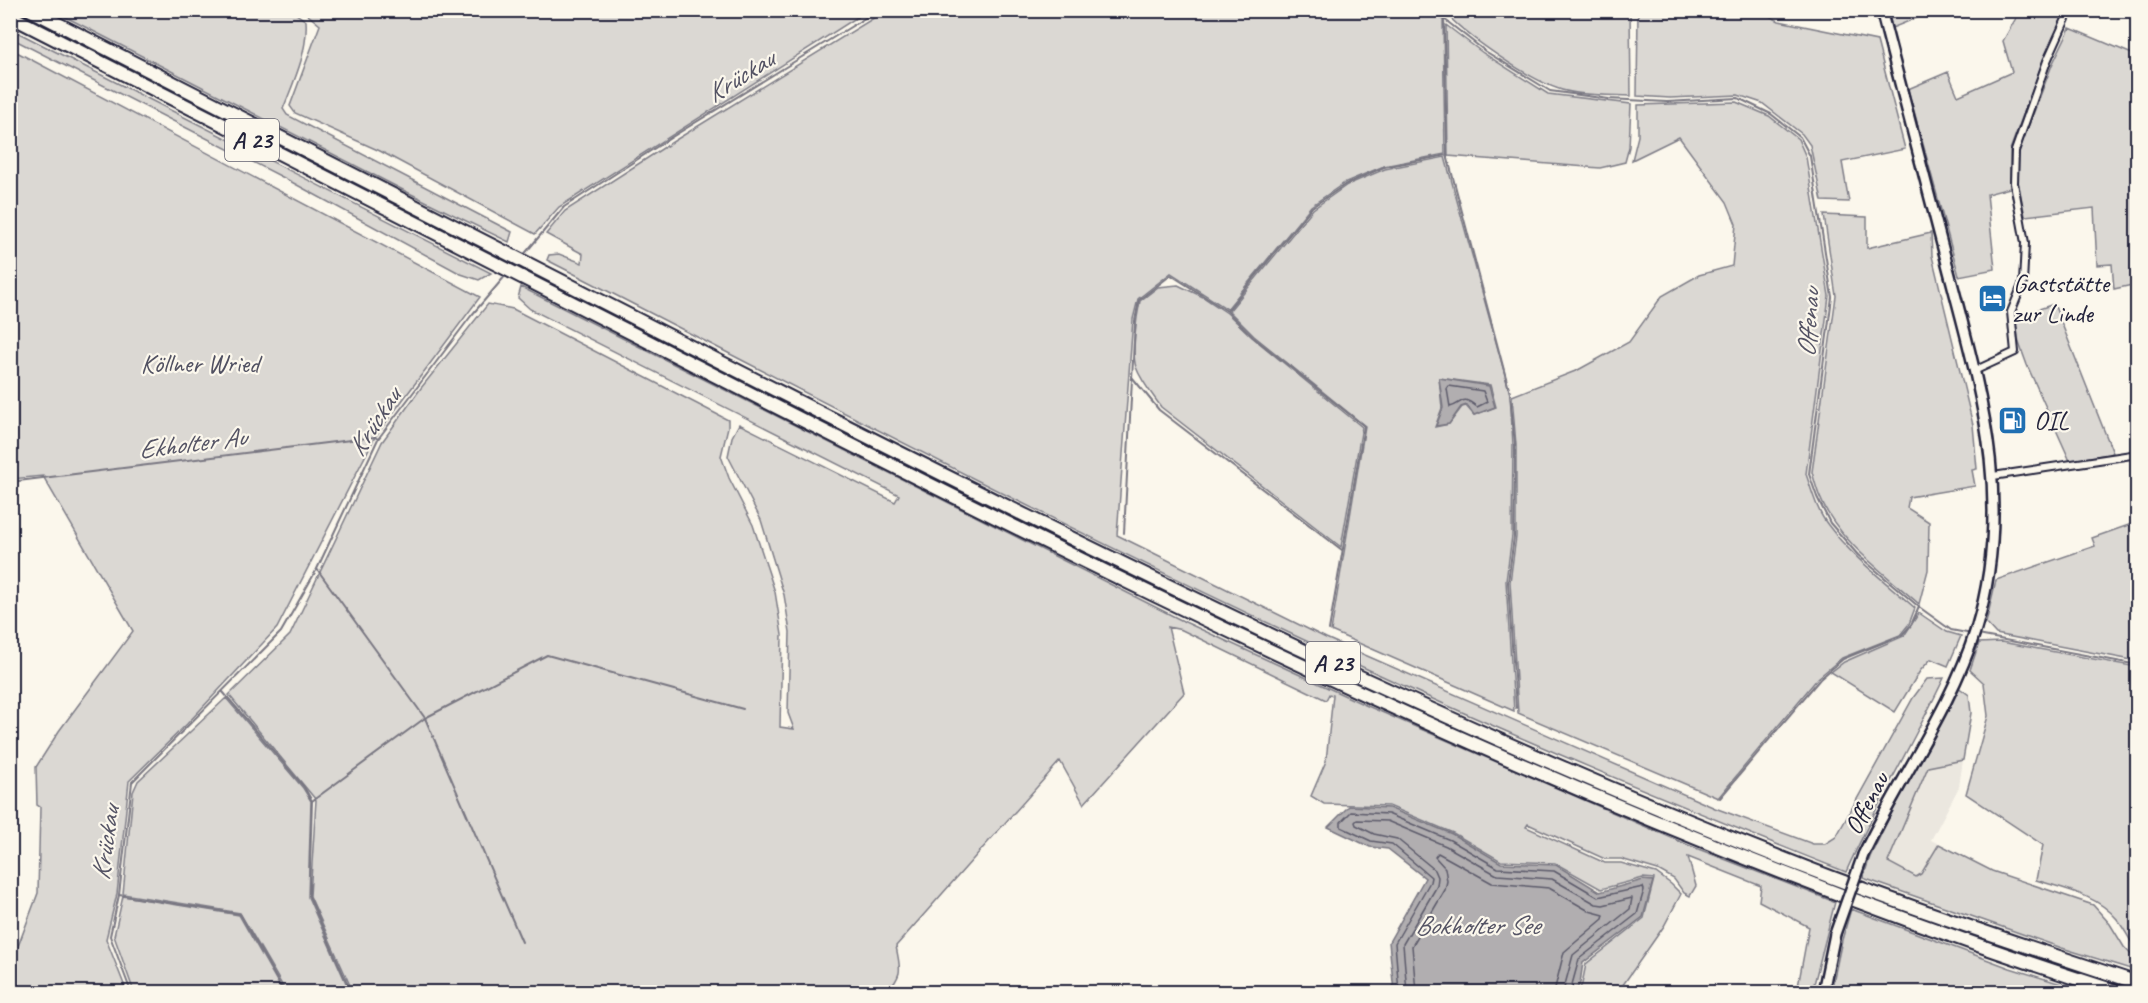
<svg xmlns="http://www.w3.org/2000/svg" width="2148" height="1003" viewBox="0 0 2148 1003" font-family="Caveat,sans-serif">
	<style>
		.built { fill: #ebe7df }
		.green { fill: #dbd8d3; stroke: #7e7d87; stroke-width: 1.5; fill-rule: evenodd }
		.water { fill: #b1aeb0; stroke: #787681; stroke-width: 1.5 }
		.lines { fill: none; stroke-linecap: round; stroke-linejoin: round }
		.shore { stroke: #5b5a6a; stroke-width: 1.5 }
		.stream { stroke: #787681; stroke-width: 2 }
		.street-casing { stroke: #22223b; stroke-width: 10 }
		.secondary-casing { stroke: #22223b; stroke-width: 14 }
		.highway-casing { stroke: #22223b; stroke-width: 16 }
		.street { stroke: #fbf7ec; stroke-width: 6 }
		.secondary { stroke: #fbf7ec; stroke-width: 9 }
		.highway { stroke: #fbf7ec; stroke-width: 12 }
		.secondary-bridge-casing { stroke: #22223b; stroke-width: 14; stroke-linecap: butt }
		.secondary-bridge { stroke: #fbf7ec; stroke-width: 9 }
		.labels { text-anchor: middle; stroke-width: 4.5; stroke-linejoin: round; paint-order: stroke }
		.shield { fill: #fbf7ec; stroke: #636270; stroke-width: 1.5 }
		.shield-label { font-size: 24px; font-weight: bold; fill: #22223b }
		.poi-label { font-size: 26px; fill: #22223b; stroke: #fbf7ec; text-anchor: start }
		.park-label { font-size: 26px; fill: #505061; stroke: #fbf7ec }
		.street-label { font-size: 26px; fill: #22223b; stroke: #fbf7ec }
		.water-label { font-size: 27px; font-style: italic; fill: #545364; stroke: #fbf7ec }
	</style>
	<rect width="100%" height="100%" fill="#fbf7ec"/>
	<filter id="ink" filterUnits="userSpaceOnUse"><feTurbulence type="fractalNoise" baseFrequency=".0167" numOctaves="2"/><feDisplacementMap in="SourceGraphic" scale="12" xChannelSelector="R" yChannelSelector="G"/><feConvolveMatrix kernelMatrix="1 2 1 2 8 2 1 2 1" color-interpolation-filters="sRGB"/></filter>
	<g filter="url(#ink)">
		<path class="built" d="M1963 760 1959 787 1931 840 1939 844 1921 874 1916 877 1887 862 1928 767Z"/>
		<path class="green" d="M1888 10H1934V11L1892 28Z
			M54 11H292L306 21C308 52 294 81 283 109L287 115 512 232 509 242 405 191Z
			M303 11H867L559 207 535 234 380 151 295 113 290 106 320 25Z
			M885 11H1435L1443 20 1445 154 1384 166 1346 182 1311 206 1227 309 1171 273 1138 299 1133 319 1117 535 1326 638 1715 808 1813 844H1825L1836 837 1913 698 1927 679 1944 678C1913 743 1875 806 1846 872 1685 808 1524 742 1367 669 1089 542 819 399 547 260L549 255 559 254 582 263 583 254 546 234 565 211 674 141Z
			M1444 11H1630L1631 96C1609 95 1583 96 1562 90 1531 81 1464 35 1444 11Z
			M1638 11H1760L1779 21 1877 41 1905 149 1842 162 1849 202 1822 201 1810 145 1802 134 1762 103 1738 95 1670 98 1637 96Z
			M2020 11H2065L2043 61 2010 150V188L1987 194 1995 269 1959 276 1908 89 1948 72 1958 96 2012 72 2003 41Z
			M1446 25 1483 53 1548 94 1631 104 1629 147 1625 162 1600 168 1448 156Z
			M2070 28 2137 56V284L2114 289 2112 264 2097 265 2094 208 2025 216 2018 182 2019 151 2052 65Z
			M11 29 491 273 479 280 461 274 286 179 11 38Z
			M11 49 480 297 375 437 277 628 187 724 129 781 117 894 106 939 127 992H11V965L38 893 40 807 37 805 36 767 59 731 133 631 43 476 11 479Z
			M1736 102 1769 116 1798 139 1806 157 1829 296 1806 474C1812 491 1817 511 1828 525 1852 557 1886 582 1915 608L1909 624 1900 635 1842 658 1818 678 1718 798 1518 713 1510 582 1516 537V445L1512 396 1578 370 1629 342 1662 296 1699 275 1732 266 1736 224 1727 202 1679 137 1632 160 1638 136V105Z
			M1445 157 1510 393 1513 445 1512 536 1506 581 1514 711 1331 631 1365 426 1254 336 1229 311 1313 209 1347 185 1385 169ZM1439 378 1490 385 1496 407 1474 415 1466 406 1462 407 1449 424 1435 427 1442 408Z
			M1824 215 1867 217V248L1931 233 1932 256 1973 425 1977 469 1972 470 1975 486 1909 497 1907 508 1929 522 1928 570 1919 604C1884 573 1836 539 1819 495 1816 487 1814 479 1812 472L1836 296Z
			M1178 285 1203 297 1227 313 1252 337 1362 427 1341 547 1161 407C1152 394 1141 381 1136 367 1131 353 1137 315 1140 301L1158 287Z
			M521 287 1185 622 1363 704 1688 845 1835 902 1812 992H1797L1809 927 1759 901 1761 886 1688 857 1696 886 1690 896 1684 893 1674 879 1658 870 1621 859H1605L1528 824 1526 827 1605 863H1621L1656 873 1671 884 1681 894 1664 926 1618 992H1578L1582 984 1586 964 1644 918 1654 879 1643 878 1601 889 1555 863 1501 861 1453 833 1389 806 1324 804 1311 796 1326 761 1333 695 1329 694 1326 700 1182 630 1168 627 1184 693 1084 804 1060 761 896 946C900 969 904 973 887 992H353L310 896 316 800 229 695 290 635 382 442 421 388 488 304 513 309 728 420V427L721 456 729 478 753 525 775 592 782 635 780 727 794 729 788 713 790 632 784 595 761 520 728 456 732 437 739 424 895 502 899 495 530 309 518 298Z
			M2054 304 2113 453 2070 461 2027 365 2019 343 2015 317Z
			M2137 522V661L1996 634 1986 623 1996 580 2095 546 2092 538Z
			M1919 613 1947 632 1961 636 1948 666 1931 659 1920 671 1895 712 1831 672 1844 662 1904 636Z
			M2001 642 2137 667V952C2131 941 2124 929 2117 919 2097 895 2065 889 2036 880L2043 845 1966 794 1988 716 1984 683 1970 670 1979 643Z
			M1958 687 1969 695 1971 713 1963 760 1928 767 1888 862 1916 877 1921 874 1939 844 1992 871 2093 905 2110 924 2124 947 2137 961V971L2062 948 1863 878 1870 857 1908 779Z
			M226 698 303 788 311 801 308 897 350 992H286L240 913 123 894 133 792 138 781Z
			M123 896 239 915 283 992H134L114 936Z
			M1851 909 2010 968 2087 992H1831L1842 940Z"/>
		<path class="water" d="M1439 378 1489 386 1495 407 1474 415 1467 405 1461 407 1449 424 1436 426 1443 408Z
			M1349 806 1389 808 1452 834 1501 863 1556 865 1600 892 1643 880 1653 881 1643 917 1583 963 1580 983 1575 992H1394L1389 942 1425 878 1388 849 1370 847 1328 827Z"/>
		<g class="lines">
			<path class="shore" d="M1449 386 1483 391 1487 402 1477 407C1461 394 1464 403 1450 407L1447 389Z
				M1399 992 1395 943 1430 882 1431 877 1392 844 1371 841 1341 827V822L1351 812 1388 814 1450 840 1498 868 1554 871 1598 897 1643 887 1644 890 1637 914 1579 959 1570 992
				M1407 992 1403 944 1437 886 1438 877 1435 870 1397 839 1374 834 1356 825 1355 822 1357 820 1387 821 1446 846 1497 875 1552 879 1596 904 1603 905 1632 898 1630 909 1573 955 1563 992
				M1416 992 1412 946 1445 890 1447 881 1445 868 1435 857 1438 853 1492 883 1549 888 1589 911 1604 915 1603 919 1564 952 1554 992"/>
			<path class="stream" d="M1438 10 1444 19 1485 51 1550 91 1609 99 1667 102 1738 98 1771 114 1800 137 1810 156 1832 297 1809 474 1817 497 1830 523 1858 555 1919 607 1951 630 1972 634
				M1444 19 1447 155 1510 393 1515 445 1514 537 1508 582 1516 708
				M522 257 564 207 672 137 878 10
				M1228 312 1253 337 1364 426 1329 630
				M1132 377 1159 410 1342 550
				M10 482 375 437 378 439
				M1124 533 1135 321 1139 300 1171 275 1227 311 1312 207 1346 184 1384 167 1447 155
				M317 569 425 718 522 942
				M1978 635 2138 665
				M223 692 304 787 312 801
				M1720 798 1820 679 1843 659 1902 635 1911 625 1919 607
				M119 895 240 914 284 992
				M131 992 110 936 119 895 132 782 281 632 317 569 378 439 471 316 506 275
				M351 992 309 896 312 801 425 718 547 655 743 709"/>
			<defs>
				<path id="street" d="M1974 371 2015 352 2011 312 2023 283 2025 243 2014 183 2015 151 2047 61 2070 10
					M1993 476 2138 454"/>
				<path id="secondary" d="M1863 855C1898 781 1952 707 1976 629 2016 497 1978 384 1945 256 1923 174 1902 92 1881 10
					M1823 992 1835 934"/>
				<path id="highway" d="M31 10C291 143 551 277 811 408 1137 573 1466 736 1807 868 1916 910 2027 947 2138 983
					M10 16C278 153 545 289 812 425 1236 640 1664 847 2118 992"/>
			</defs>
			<use href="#street" class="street-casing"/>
			<use href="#secondary" class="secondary-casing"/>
			<use href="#highway" class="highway-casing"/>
			<use href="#street" class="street"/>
			<use href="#secondary" class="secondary"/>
			<use href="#highway" class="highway"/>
			<defs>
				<path id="secondary-bridge" d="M1835 934 1863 855"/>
			</defs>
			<use href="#secondary-bridge" class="secondary-bridge-casing"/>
			<use href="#secondary-bridge" class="secondary-bridge"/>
		</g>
	</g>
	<defs>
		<symbol id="hotel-square" viewBox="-11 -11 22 22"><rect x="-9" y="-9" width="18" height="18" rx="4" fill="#1f6fb2" stroke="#fbf7ec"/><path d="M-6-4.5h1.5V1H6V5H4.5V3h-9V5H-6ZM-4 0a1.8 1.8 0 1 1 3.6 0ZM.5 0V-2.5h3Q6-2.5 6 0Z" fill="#fff"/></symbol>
		<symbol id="fuel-square" viewBox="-11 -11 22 22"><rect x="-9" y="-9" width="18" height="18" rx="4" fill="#1f6fb2" stroke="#fbf7ec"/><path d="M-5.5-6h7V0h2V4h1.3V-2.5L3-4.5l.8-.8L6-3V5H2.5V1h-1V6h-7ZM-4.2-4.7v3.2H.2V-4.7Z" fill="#fff"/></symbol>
	</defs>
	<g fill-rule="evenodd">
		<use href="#hotel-square" x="1976" y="282" width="33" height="33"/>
		<use href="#fuel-square" x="1996" y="404" width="33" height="33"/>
	</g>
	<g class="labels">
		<g class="shield">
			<rect x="225" y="119" width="54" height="42" rx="4.5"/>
			<rect x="1306" y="642" width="54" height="42" rx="4.5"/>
		</g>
		<g class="shield-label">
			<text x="252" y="148">A 23</text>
			<text x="1333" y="671">A 23</text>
		</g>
		<g class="poi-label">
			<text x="2013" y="292">Gaststätte<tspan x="2013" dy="30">zur Linde</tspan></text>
			<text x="2034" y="429">OIL</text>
		</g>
		<g class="park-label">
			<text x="200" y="372">Köllner Wried</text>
		</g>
		<g class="street-label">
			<text transform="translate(1866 803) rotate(-62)" y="9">Offenau</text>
		</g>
		<g class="water-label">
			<text transform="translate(740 76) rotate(-32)" y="9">Krückau</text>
			<text transform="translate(1808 323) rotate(-86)" y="9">Offenau</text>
			<text transform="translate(374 422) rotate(-57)" y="9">Krückau</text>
			<text transform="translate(192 443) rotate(-7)" y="9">Ekholter Au</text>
			<text transform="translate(105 843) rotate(-82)" y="9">Krückau</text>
			<text x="1477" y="934">Bokholter See</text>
		</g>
	</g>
	<rect width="2148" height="1003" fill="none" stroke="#fbf7ec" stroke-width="36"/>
	<rect x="18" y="18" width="2112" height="967" fill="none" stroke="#22223b" stroke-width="2" filter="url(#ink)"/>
</svg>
